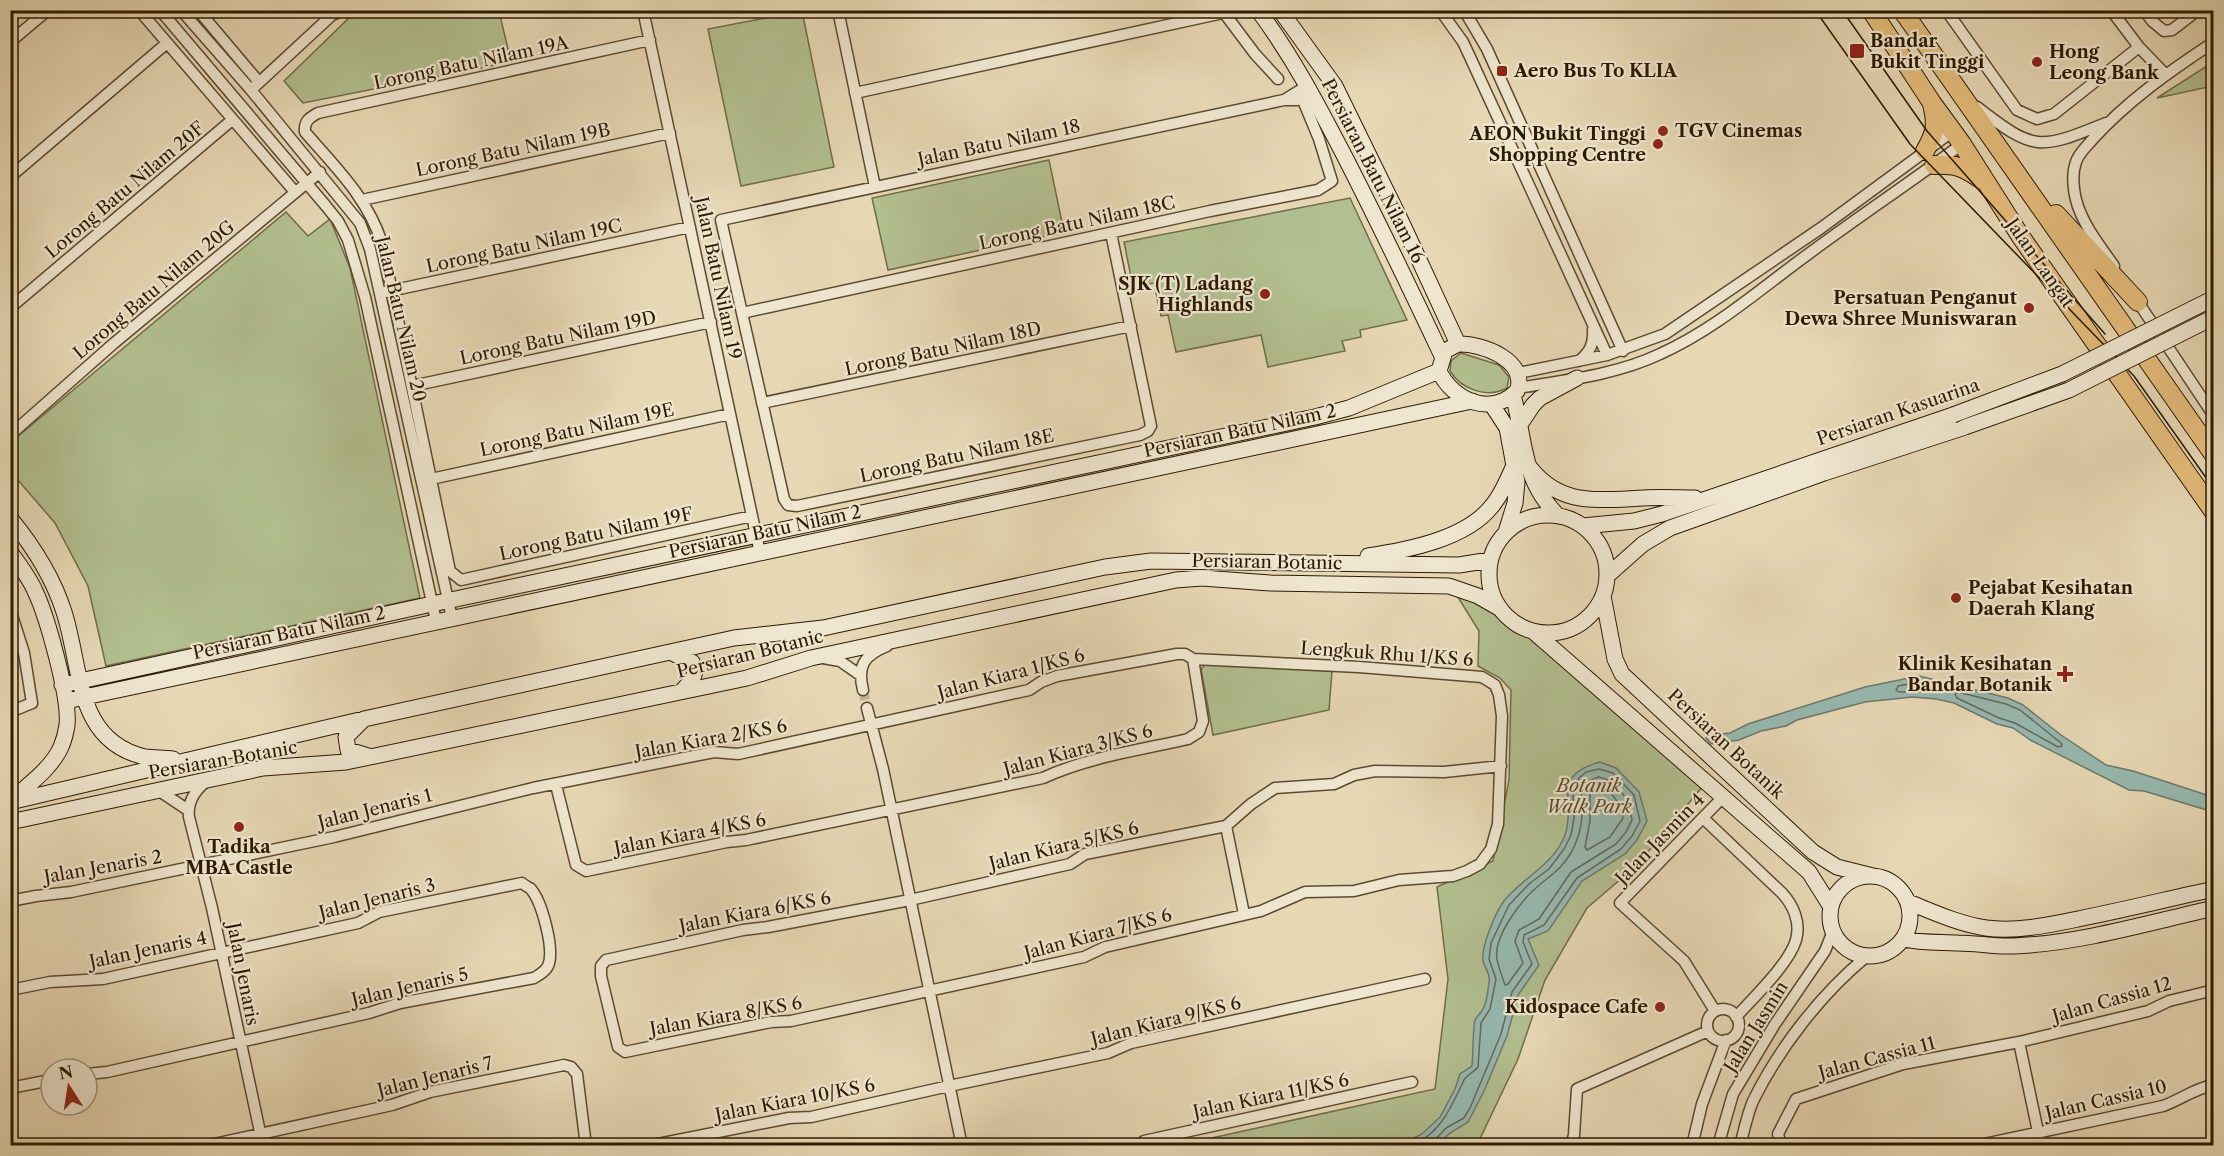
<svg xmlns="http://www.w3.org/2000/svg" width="2224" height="1156" viewBox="0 0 2224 1156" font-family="'Libre Caslon Text',serif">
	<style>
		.green { fill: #b2bf90; stroke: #706c49; stroke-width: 1.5 }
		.water { fill: #97b9b1; stroke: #6d796b; stroke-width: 1.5 }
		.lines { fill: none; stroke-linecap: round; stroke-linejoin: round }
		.shore { stroke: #626a5a; stroke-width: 1.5 }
		.street-tunnel { stroke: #c2b291; stroke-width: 10; stroke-dasharray: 10 5; stroke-linecap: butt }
		.street-casing { stroke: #5c4a2f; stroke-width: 13 }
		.secondary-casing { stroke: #2d1a02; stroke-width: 17 }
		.highway-casing { stroke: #2d1a02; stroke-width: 20 }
		.street { stroke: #efe6cf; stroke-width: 10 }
		.secondary { stroke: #efe6cf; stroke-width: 15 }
		.highway { stroke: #e4bc7a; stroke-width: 18 }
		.tram { stroke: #2d1a02; stroke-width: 1.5 }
		.secondary-bridge-casing { stroke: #2d1a02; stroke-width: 17; stroke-linecap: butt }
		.secondary-bridge { stroke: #efe6cf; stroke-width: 15 }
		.poi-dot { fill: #8f2418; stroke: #efe6cf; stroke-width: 2 }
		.labels { text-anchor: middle; stroke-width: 4.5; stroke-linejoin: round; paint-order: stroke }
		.poi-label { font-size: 18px; font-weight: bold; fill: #2d1a02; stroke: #efe6cf; text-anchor: start }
		.street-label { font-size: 18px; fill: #2d1a02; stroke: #efe6cf }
		.park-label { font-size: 18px; font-style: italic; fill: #554c2d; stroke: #efe6cf }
	</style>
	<rect width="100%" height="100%" fill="#e7d8b5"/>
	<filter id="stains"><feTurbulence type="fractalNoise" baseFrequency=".00333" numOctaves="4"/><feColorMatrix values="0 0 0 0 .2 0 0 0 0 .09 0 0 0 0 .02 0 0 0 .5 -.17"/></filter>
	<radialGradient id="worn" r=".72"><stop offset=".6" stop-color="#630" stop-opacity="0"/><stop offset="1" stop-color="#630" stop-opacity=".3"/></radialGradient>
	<path class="green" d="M379 10 499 11 511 62 303 103 284 81 351 16Z
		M802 11 834 167 741 186 708 29Z
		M2213 62V86L2157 98Z
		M1049 160 1064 232 888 270 872 198Z
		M1350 198 1407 320 1360 330 1361 337 1342 341 1345 351 1268 367 1261 335 1176 352 1168 315 1161 316 1154 283 1133 287 1124 242Z
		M286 212 308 236 330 219 350 268 420 598 106 666 88 586 55 523 11 472 10 443Z
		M1461 353 1499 365 1509 377 1507 388C1487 399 1461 389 1450 371L1451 361Z
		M1456 594 1497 610 1703 786 1636 866 1587 908 1545 980 1518 1059 1477 1145 1203 1146 1202 1140 1435 1089 1448 979 1437 887 1493 861 1509 780 1511 690 1500 678 1478 666 1479 631Z
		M1207 663 1332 671 1329 710 1213 735 1201 669Z"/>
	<path class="water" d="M1919 676 2008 698 2023 705 2061 735 2106 765 2133 771 2213 797V812L2144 791 2129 790 2032 741 2013 728 1997 724 1954 703 1936 699 1912 697 1865 702 1797 720 1786 726 1761 731 1739 740 1711 744 1706 738 1712 735 1730 733 1748 724 1865 687Z
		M1600 762 1616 768 1639 792 1647 821 1637 840 1625 854 1582 881 1548 931 1528 939 1539 965 1518 995 1507 1036 1484 1091 1468 1122 1450 1133 1437 1145H1400L1422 1134 1440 1117 1455 1089 1460 1074 1472 1066C1473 1057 1473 1025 1475 1020 1477 1016 1481 1013 1483 1009 1487 1002 1488 991 1489 982 1491 974 1485 969 1483 961 1481 947 1495 913 1504 901 1523 877 1554 865 1565 835 1577 801 1549 776 1600 762Z"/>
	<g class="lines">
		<path class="shore" d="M1919 682 1935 687 1936 691 1899 692 1896 690 1898 686Z
			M1958 692 2006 704 2020 710 2061 743 2062 746 2058 747 2015 723 1999 718 1957 698 1955 694Z
			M1599 777C1619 782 1630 800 1632 820L1626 832 1616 844 1571 872 1539 919 1519 930 1515 941 1523 963 1508 984 1505 985C1503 979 1498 966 1497 959 1493 937 1520 902 1536 888 1550 875 1560 871 1571 853 1577 842 1581 830 1582 817 1582 798 1575 783 1599 777Z
			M1600 786C1614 792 1620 804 1623 818L1610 837 1587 850 1585 847 1590 821V795L1593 788Z
			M1413 1146C1443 1129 1450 1109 1464 1080 1467 1075 1474 1072 1478 1067L1481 1023 1490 1009 1496 979 1489 959 1491 943 1509 905 1530 883 1549 869 1564 849 1571 835 1574 818 1573 792 1579 778 1586 772 1599 769 1613 773 1634 795 1640 821 1632 836 1621 849 1577 878 1544 925 1524 935 1523 942 1532 964 1512 992 1501 1034 1470 1108 1464 1118 1446 1128 1436 1139 1434 1146"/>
		<path class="street-tunnel" d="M863 690 867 708"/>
		<defs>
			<path id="street" d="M139 10 295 192
				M160 10 326 206 338 221 348 240 365 297 436 621
				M181 10 251 90 360 223 370 249 452 618
				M198 10 258 81
				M643 10 760 553
				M838 10 875 187
				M1222 10 1255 54 1278 79
				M1440 10 1463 42 1470 57 1607 355
				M1464 10 1487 49 1623 351
				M1946 10 2017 110 2037 119 2054 114 2139 47
				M2111 10 2139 47 2165 74
				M2144 10 2152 21 2164 31 2172 30 2198 10
				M650 40 318 113C309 118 304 121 305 132 336 168 367 197 382 243L450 571 461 580 752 516
				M10 42 48 10
				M251 90 332 15 343 10
				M855 93 1223 13
				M1284 100 1307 86
				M1977 107C2035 152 2039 150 2106 123
				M10 177 167 43
				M362 200 670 133
				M1111 233 1151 426 1148 431 1140 435 797 506 788 505 784 499 721 220 1284 100H1297L1312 94
				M2114 266C2098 243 2077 218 2074 189 2073 181 2073 170 2076 162 2078 154 2087 146 2092 140 2127 101 2170 71 2214 42
				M385 292 690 227
				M2136 299 2214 416
				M10 308 232 120
				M742 313 1210 211 1318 190 1332 181 1319 139 1302 98
				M1579 361C1590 352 1594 344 1593 329
				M1518 373 1607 355 1665 334 1821 228 1953 131
				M412 386 711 322
				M1518 388C1566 380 1616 375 1660 354 1714 330 1759 290 1807 255 1858 217 1911 182 1962 144
				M762 403 1131 326
				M10 435 113 344 320 172
				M431 479 730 414
				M10 609 24 653 32 703 10 712
				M823 658 840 661 860 675
				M1193 659 1359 667 1482 677 1495 685 1499 695 1502 716 1498 824 1491 849 1480 864 1467 871 1453 876 1399 880 1354 891 1305 892 1261 911 1105 947 1084 957 791 1021 771 1022 625 1052 618 1047 601 976V966L606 960 743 930 768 927 910 900 1070 864 1085 854 1226 826 1251 804 1275 788 1334 784 1354 775 1375 771 1444 772 1501 766
				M863 690C857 666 864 655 887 646
				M867 708 883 769 962 1146
				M208 780C196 789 187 802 189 817L212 908 263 1146
				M556 785 576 865 586 871 727 842 746 840 1043 778C1088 757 1140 750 1188 739L1199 732 1203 721 1193 659
				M158 790 188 810
				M1703 818 1782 893C1793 905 1801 922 1796 940 1789 964 1753 998 1736 1017
				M1226 826 1244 914
				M10 901 36 896 71 892 334 837 533 788 714 752 738 754 1029 690 1041 682 1057 676 1177 654H1185L1193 659
				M10 990 50 982 103 979 358 923 379 912 522 883C523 884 529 888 530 888 542 901 555 950 548 966 545 972 539 975 534 978L400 1003 369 1013 107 1072 87 1074
				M1707 1025a16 16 0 1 1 32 0a16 16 0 1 1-32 0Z
				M1715 1011 1684 961 1620 903 1723 797
				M2019 1042 2041 1146
				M10 1088 51 1080
				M205 1146 392 1105 430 1092 564 1065 571 1067 577 1074 586 1146
				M648 1146 789 1118 811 1117 949 1086 1108 1053 1131 1043 1425 979
				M1138 1146 1144 1141 1412 1082
				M1571 1146 1574 1135 1577 1089 1708 1031
				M1692 1146 1702 1104 1726 1040
				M1718 1146 1733 1094 1775 1024 1825 951 1833 931
				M1740 1146C1744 1131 1747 1115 1753 1101 1779 1048 1821 994 1867 956
				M1781 1146 1778 1134 1796 1099 1903 1064 2019 1042 2148 1011 2169 1001 2214 990
				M1975 1146 2163 1106C2180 1100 2195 1088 2214 1085"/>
			<path id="secondary" d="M1258 10C1293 57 1319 107 1346 159 1379 224 1411 290 1442 356
				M1280 10 1335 86 1402 223 1458 344
				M1458 344C1482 343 1529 361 1517 391 1491 417 1453 401 1439 371L1445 351Z
				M1513 395C1526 442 1521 478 1558 516
				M1492 405 1507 428 1517 482 1515 503 1506 532
				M1521 423 1533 405 1540 398 1577 378
				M1526 462C1556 507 1596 500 1644 498 1661 497 1678 498 1695 498
				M1489 574a59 59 0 1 1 118 0a59 59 0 1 1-118 0Z
				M10 518C33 546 53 577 64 612 82 668 75 741 145 757 154 758 164 758 173 759
				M1583 526 1634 521 1662 514 1953 415
				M10 552C19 564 29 577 35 591 47 616 70 698 67 725 66 732 64 740 61 747 51 769 28 785 10 801
				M1368 556C1408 550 1466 539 1492 506 1502 494 1508 479 1514 465
				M1607 576 1643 544 1670 528 1824 473 1965 427
				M1603 596 1615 659 1622 674 1813 852 1837 867 1873 876
				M1534 632 1809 872 1831 907
				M672 653 692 662C699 675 691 681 682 691
				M62 685 432 604 1315 417 1349 408 1439 371
				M66 701 1472 401
				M364 719 346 737 348 750 368 756
				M10 802 364 719 734 638 823 628 1105 567 1151 561 1459 565 1490 560
				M10 822 263 768 346 762 747 678 811 658 1176 580 1202 578 1270 583 1449 586 1478 596 1499 608
				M1830 916a40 40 0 1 1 80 0a40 40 0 1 1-80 0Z
				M1908 902C1933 912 1959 924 1986 928 2016 932 2049 925 2078 919 2123 910 2168 899 2214 889
				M1903 939C1922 943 1939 942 1958 943 1977 943 1995 947 2014 946 2081 943 2148 923 2214 908"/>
			<path id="highway" d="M1871 10 1932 103 1962 144 2021 237 2214 512
				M1902 10 2214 455
				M1925 151C1936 132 1937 125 1932 104
				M1934 165C1956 164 1963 167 1982 180
				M2056 214 2138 302"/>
		</defs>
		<use href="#street" class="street-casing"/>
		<use href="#secondary" class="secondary-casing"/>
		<use href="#highway" class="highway-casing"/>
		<use href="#street" class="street"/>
		<use href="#secondary" class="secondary"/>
		<use href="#highway" class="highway"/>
		<path class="tram" d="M1815 10 1910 144 2134 376 2214 489
			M1842 10 1927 131 2105 334"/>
		<defs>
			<path id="secondary-bridge" d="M1953 415 2062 374 2214 298
				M1965 427 2069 390 2214 317"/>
		</defs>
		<use href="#secondary-bridge" class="secondary-bridge-casing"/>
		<use href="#secondary-bridge" class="secondary-bridge"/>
	</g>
	<g class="poi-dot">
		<rect x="1849" y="43" width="16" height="16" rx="3"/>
		<circle cx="2037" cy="62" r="6"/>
		<rect x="1496" y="65" width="12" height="12" rx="3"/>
		<circle cx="1663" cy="131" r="6"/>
		<circle cx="1658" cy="144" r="6"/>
		<circle cx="1265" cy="294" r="6"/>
		<circle cx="2029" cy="308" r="6"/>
		<circle cx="1956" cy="598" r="6"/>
		<path d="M2062 665h6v6h6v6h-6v6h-6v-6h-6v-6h6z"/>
		<circle cx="239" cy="827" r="6"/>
		<circle cx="1660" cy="1007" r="6"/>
	</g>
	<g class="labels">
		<g class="poi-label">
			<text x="1870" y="47">Bandar<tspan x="1870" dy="21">Bukit Tinggi</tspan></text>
			<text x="2049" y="58">Hong<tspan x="2049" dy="21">Leong Bank</tspan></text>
			<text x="1514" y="77">Aero Bus To KLIA</text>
			<text x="1675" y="137">TGV Cinemas</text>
			<text x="1646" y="140" text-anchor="end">AEON Bukit Tinggi<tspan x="1646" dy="21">Shopping Centre</tspan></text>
			<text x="1253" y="290" text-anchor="end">SJK (T) Ladang<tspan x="1253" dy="21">Highlands</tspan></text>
			<text x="2017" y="304" text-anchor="end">Persatuan Penganut<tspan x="2017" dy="21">Dewa Shree Muniswaran</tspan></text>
			<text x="1968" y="594">Pejabat Kesihatan<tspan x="1968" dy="21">Daerah Klang</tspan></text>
			<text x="2052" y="670" text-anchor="end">Klinik Kesihatan<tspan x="2052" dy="21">Bandar Botanik</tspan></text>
			<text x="239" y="853" text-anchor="middle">Tadika<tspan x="239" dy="21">MBA Castle</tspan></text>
			<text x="1648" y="1013" text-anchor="end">Kidospace Cafe</text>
		</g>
		<g class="street-label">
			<text transform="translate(471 63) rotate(-12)" y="6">Lorong Batu Nilam 19A</text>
			<text transform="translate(999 143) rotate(-12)" y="6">Jalan Batu Nilam 18</text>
			<text transform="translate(513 150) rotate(-12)" y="6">Lorong Batu Nilam 19B</text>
			<text transform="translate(1373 171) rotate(63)" y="6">Persiaran Batu Nilam 16</text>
			<text transform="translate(125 190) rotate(-40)" y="6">Lorong Batu Nilam 20F</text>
			<text transform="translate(1077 223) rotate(-12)" y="6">Lorong Batu Nilam 18C</text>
			<text transform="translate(524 246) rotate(-12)" y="6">Lorong Batu Nilam 19C</text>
			<text transform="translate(2040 263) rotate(55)" y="6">Jalan Langat</text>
			<text transform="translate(718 278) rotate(78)" y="6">Jalan Batu Nilam 19</text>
			<text transform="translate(154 290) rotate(-40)" y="6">Lorong Batu Nilam 20G</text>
			<text transform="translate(401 319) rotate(77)" y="6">Jalan Batu Nilam 20</text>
			<text transform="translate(558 338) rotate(-12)" y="6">Lorong Batu Nilam 19D</text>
			<text transform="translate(943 349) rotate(-12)" y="6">Lorong Batu Nilam 18D</text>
			<text transform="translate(1898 412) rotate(-19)" y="6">Persiaran Kasuarina</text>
			<text transform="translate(577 430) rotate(-12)" y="6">Lorong Batu Nilam 19E</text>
			<text transform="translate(1240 431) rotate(-12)" y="6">Persiaran Batu Nilam 2</text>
			<text transform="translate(957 456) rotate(-12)" y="6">Lorong Batu Nilam 18E</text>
			<text transform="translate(765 532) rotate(-12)" y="6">Persiaran Batu Nilam 2</text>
			<text transform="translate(596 534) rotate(-12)" y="6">Lorong Batu Nilam 19F</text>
			<text transform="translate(1267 562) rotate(1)" y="6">Persiaran Botanic</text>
			<text transform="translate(289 633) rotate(-12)" y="6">Persiaran Batu Nilam 2</text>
			<text transform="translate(750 654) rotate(-14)" y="6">Persiaran Botanic</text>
			<text transform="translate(1387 654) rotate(4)" y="6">Lengkuk Rhu 1/KS 6</text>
			<text transform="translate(1011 674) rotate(-15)" y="6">Jalan Kiara 1/KS 6</text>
			<text transform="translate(711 739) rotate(-10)" y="6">Jalan Kiara 2/KS 6</text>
			<text transform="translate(1726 744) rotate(43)" y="6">Persiaran Botanik</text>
			<text transform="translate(1078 750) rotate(-15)" y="6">Jalan Kiara 3/KS 6</text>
			<text transform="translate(223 760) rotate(-10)" y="6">Persiaran Botanic</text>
			<text transform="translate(375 809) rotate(-14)" y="6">Jalan Jenaris 1</text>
			<text transform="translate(690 834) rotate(-11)" y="6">Jalan Kiara 4/KS 6</text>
			<text transform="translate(1660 839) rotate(-46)" y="6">Jalan Jasmin 4</text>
			<text transform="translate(1064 846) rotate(-14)" y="6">Jalan Kiara 5/KS 6</text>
			<text transform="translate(103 867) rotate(-10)" y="6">Jalan Jenaris 2</text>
			<text transform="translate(377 899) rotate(-14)" y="6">Jalan Jenaris 3</text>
			<text transform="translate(755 912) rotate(-11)" y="6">Jalan Kiara 6/KS 6</text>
			<text transform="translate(1098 934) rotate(-15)" y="6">Jalan Kiara 7/KS 6</text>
			<text transform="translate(148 950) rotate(-12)" y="6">Jalan Jenaris 4</text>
			<text transform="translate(243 974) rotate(79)" y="6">Jalan Jenaris</text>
			<text transform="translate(410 987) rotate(-13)" y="6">Jalan Jenaris 5</text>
			<text transform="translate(2112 1000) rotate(-16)" y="6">Jalan Cassia 12</text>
			<text transform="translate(726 1016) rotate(-10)" y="6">Jalan Kiara 8/KS 6</text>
			<text transform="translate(1166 1021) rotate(-14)" y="6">Jalan Kiara 9/KS 6</text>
			<text transform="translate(1756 1027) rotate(-58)" y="6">Jalan Jasmin</text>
			<text transform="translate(1877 1058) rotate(-15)" y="6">Jalan Cassia 11</text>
			<text transform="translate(435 1077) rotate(-14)" y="6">Jalan Jenaris 7</text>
			<text transform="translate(1271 1096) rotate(-12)" y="6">Jalan Kiara 11/KS 6</text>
			<text transform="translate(795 1100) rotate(-11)" y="6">Jalan Kiara 10/KS 6</text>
			<text transform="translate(2106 1100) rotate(-13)" y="6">Jalan Cassia 10</text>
		</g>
		<g class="park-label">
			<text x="1589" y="792">Botanik<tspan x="1589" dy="21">Walk Park</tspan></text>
		</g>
	</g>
	<rect width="2224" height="1156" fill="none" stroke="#e7d8b5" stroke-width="36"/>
	<rect x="12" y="12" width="2200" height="1132" fill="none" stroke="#2d1a02" stroke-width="3"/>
	<rect x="18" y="18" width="2188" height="1120" fill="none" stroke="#2d1a02" stroke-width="1.5"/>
	<g transform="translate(69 1087) rotate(348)"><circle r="28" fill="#efe6cf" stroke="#a1947d" stroke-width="1.5"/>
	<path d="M0-4.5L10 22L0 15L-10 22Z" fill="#8f2418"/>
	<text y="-9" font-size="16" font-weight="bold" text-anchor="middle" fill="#2d1a02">N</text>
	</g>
	<rect width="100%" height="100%" filter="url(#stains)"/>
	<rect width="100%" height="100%" fill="url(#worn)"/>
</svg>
